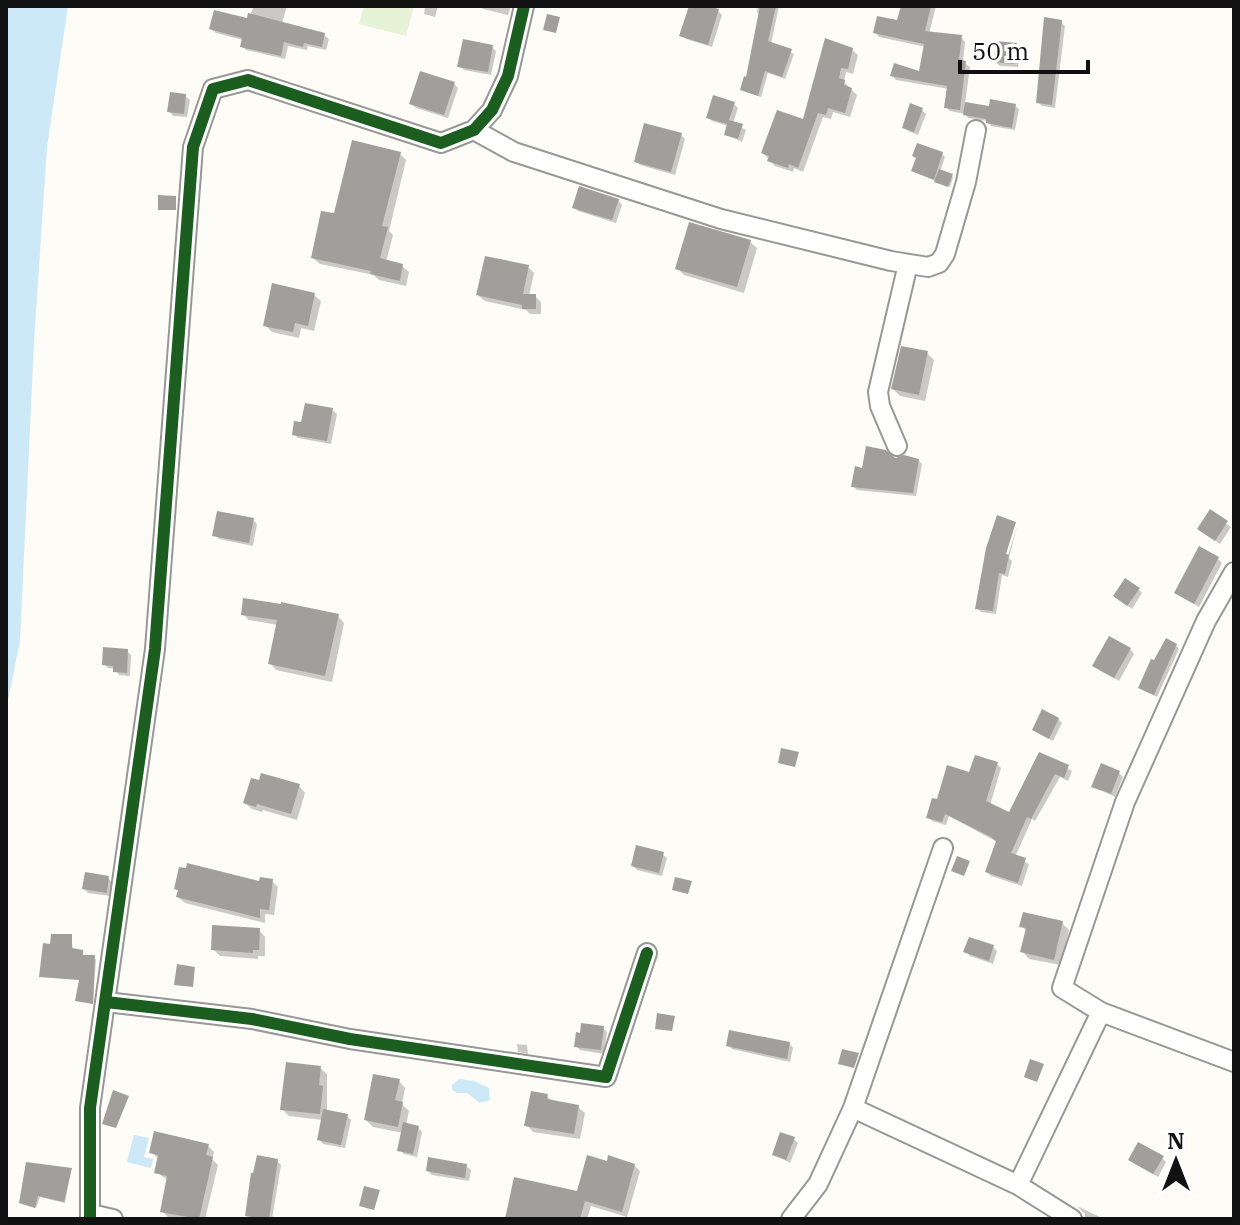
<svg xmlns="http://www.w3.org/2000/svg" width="1240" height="1225" viewBox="0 0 1240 1225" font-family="'IBM Plex Serif',serif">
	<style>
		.green { fill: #e7f3d7 }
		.water { fill: #cde8f7 }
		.shadow { fill: #0003 }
		.building { fill: #a19f9c }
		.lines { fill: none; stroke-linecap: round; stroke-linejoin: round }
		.street-casing { stroke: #979795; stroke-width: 22 }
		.street { stroke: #fffffe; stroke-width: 18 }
		.cycleway-casing { stroke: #fff; stroke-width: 17 }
		.cycleway { stroke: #1b5e20; stroke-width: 12 }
	</style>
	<rect width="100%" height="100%" fill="#fdfcf7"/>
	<path class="green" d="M364 6H414L406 36 359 24Z"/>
	<path class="water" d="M6 6H68L47 147 34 342 20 641 6 710Z
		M459 1079 474 1081 489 1088 490 1100 480 1103 467 1093H457L452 1090V1085Z
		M134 1135 149 1138 144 1157 153 1159 151 1168 127 1162Z"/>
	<path class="shadow" d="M254 6H287L282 23 324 35 329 39 326 50 308 46 307 50 288 46 285 59 246 50 242 46 243 40 216 33 211 29 248 20Z
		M425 6H438L435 17 424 14Z
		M480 6H511L508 15 483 9Z
		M691 6H701L718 11 722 15 712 47 686 39 681 35Z
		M758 6H779L771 44 794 54 785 79 768 73 761 97 742 90 748 79 760 15 757 12Z
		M903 6H936L929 34 961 37 965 42 963 62 970 67 965 104 991 108 1015 106 1019 109 1015 130 991 126 988 121 968 118 965 114 950 111 946 107 949 89 896 80 892 76 921 74 926 47 879 37 875 32 899 22Z
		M1061 22 1065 26 1055 108 1042 106 1038 102Z
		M1016 45 1020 50 1018 67 1000 66 995 62Z
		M492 47 496 51 491 75 464 70 460 66Z
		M852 50 858 55 853 74 846 72 844 82 857 95 850 117 833 112 831 119 823 117 803 172 794 168 793 172 775 166 763 153 804 122Z
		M454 84 458 88 448 118 416 108 411 104Z
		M185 96 190 100 187 117 173 116 169 111Z
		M734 104 738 108 733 123 746 130 742 142 726 134 728 126 712 121 708 117Z
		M922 110 926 114 918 135 908 131 904 127Z
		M681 135 685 139 675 175 640 165 636 161Z
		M400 154 406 160 389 231 393 235 386 262 402 266 409 272 406 286 379 280 374 275 320 264 313 258 335 216Z
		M942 154 945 157 940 172 953 177 950 187 914 171Z
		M618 200 622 205 616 223 578 211 574 207Z
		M750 242 757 248 744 293 684 275 677 268Z
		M528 267 534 273 529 296H535L541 302V314H530L526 310 485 301 478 295Z
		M314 295 321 301 314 331 301 328 299 338 272 332 265 325Z
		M927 353 934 360 925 401 900 396 893 389Z
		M332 410 337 414 331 444 298 438 294 434Z
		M894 460H918L922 464 916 496 857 490 853 486 863 470Z
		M1210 512 1231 527 1220 544 1204 533Z
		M253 520 257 524 253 546 219 539 215 535Z
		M1017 526 1009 558 1012 561 1008 577 1002 575 996 614 981 612 977 608 1001 563 1005 565Z
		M1218 559 1222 563 1199 607 1176 593Z
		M1138 589 1142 593 1132 609 1120 600Z
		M243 614 338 616 344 623 332 682 276 670 270 663 278 625 249 620Z
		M1176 645 1179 649 1157 697 1144 691 1140 687Z
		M1130 649 1134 654 1119 681 1099 670Z
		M127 651 131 655 130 676 119 675 115 669 108 668 104 664Z
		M1058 719 1062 723 1053 741 1034 730Z
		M1040 755 1072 771 1068 781 1060 777 1035 821 1032 819 1015 857 1029 864 1022 886 991 876 987 872 997 842 949 816 946 825 932 821 928 817 938 802 971 774 997 764 1001 768 990 805 1009 815Z
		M1119 773 1123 777 1115 797 1094 786Z
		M299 786 305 793 297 820 263 810 262 812 252 809 245 803Z
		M662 854 667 858 662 876 637 870 633 866Z
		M108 878 112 882 110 896 88 893 84 889Z
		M272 881 278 887 274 915 265 914V923L185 903 178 897 180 892 176 889Z
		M1062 923 1069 930 1061 965 1029 959 1023 952 1027 932 1022 926Z
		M259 930 265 937V956H258V959L220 956 213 949Z
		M71 936 73 950 82 952 83 957 96 959 93 1004 78 1000 81 980 41 976 52 947Z
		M993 947 997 951 993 964 970 956 966 952Z
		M603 1028 607 1032 604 1054 580 1050 576 1046Z
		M789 1043 793 1048 790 1062 732 1049 728 1045Z
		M517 1044 527 1045 528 1054 518 1052Z
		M320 1068 327 1074V1112L347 1116 351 1120 345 1148 323 1144 319 1139 323 1120 289 1116 282 1109Z
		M399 1081 405 1088 402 1104 409 1111 406 1125 418 1128 422 1132 417 1157 404 1154 400 1150 403 1133 373 1127 366 1120Z
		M547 1096 553 1102 578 1107 585 1113 580 1139 533 1132 527 1125Z
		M794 1139 798 1143 790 1163 774 1154Z
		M208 1146 214 1152 212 1159 218 1165 205 1219 168 1217 162 1211 168 1180 156 1172 159 1159 151 1152Z
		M1162 1158 1166 1162 1158 1177 1134 1163Z
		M277 1161 281 1165 272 1219H251L247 1216Z
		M634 1165 640 1171 627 1217 591 1206 587 1219H507L578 1193Z
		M466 1166 471 1170 469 1181 432 1175 428 1171Z
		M71 1170 65 1203 40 1197 36 1208 23 1204Z
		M1077 1206 1104 1219H1085V1214Z"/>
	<path class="building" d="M689 6H708L719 9 708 45 679 36Z
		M760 6H776L768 41 792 49 782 77 765 71 758 96 740 90 744 76 746 77Z
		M901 6H931L925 31 962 35 959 59 966 61 960 110 944 108 947 86 890 76 894 63 919 71 924 44 873 33 877 16 897 20Z
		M214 10 247 18 248 13 325 33 322 47 304 43 303 47 284 42 281 56 240 47 242 38 209 29Z
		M547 14 560 17 556 33 543 30Z
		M1044 17 1062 20 1052 105 1036 103Z
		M825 38 853 48 848 69 841 68 839 78 845 80 844 85 852 88 845 113 828 108 826 115 818 113 798 168 789 164 788 168 767 161 769 156 761 153 777 110 803 119Z
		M463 39 493 45 488 72 457 67Z
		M996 41 1017 43 1014 64 993 62Z
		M420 71 455 82 444 115 409 104Z
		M170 92 186 94 184 114 167 112Z
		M713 95 735 102 729 120 743 124 738 139 724 135 727 124 706 118Z
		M990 99 1016 104 1012 128 986 123V119L963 115 965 102 989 106Z
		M910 103 923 108 914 132 902 128Z
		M644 123 682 133 671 172 634 162Z
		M352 140 401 152 382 226 388 227 380 258 403 264 400 281 370 274 371 271 311 258 321 211 334 213Z
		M917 143 943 152 934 180 911 171 916 158 912 156Z
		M939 169 953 174 948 187 934 182Z
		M579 186 619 199 612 220 572 208Z
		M158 195 176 196V210H158Z
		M689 222 751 240 737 287 675 269Z
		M485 256 529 265 523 294H536V309H522V305L476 295Z
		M272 283 315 293 308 326 295 323 293 332 263 326Z
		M901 346 928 351 919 395 891 389Z
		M305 403 333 408 327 441 292 435 294 421 301 422Z
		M866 446 886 450 895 458 904 455 919 459 913 493 851 487 855 466 862 468Z
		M1210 509 1228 521 1215 541 1197 529Z
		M217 511 254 518 249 543 212 536Z
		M997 515 1016 522 1006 554 1009 555 1005 574 999 573 993 611 975 609 986 548Z
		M1199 546 1219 557 1194 604 1174 593Z
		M1125 578 1140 588 1127 606 1113 596Z
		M243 598 281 604V602L339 614 325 676 268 664 277 620 241 615Z
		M1109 636 1131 648 1114 678 1092 666Z
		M1166 638 1177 644 1154 695 1138 688 1151 659 1154 660Z
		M103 647 128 649 127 673 113 672V666L102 665Z
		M1042 709 1059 718 1049 739 1032 730Z
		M781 748 799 752 795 767 778 763Z
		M1039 752 1069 765 1064 778 1055 774 1031 819 1027 817 1011 853 1026 858 1018 883 985 872 996 841 991 837 945 814 942 822 926 818 932 798 937 799 947 765 969 772 975 755 998 762 986 801 1009 812Z
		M1101 763 1120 771 1111 794 1091 787Z
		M261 773 300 784 291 814 257 804 256 807 243 803 251 778 259 780Z
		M636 845 664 852 659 873 631 866Z
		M957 856 970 861 964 876 951 871Z
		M187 863 259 881 260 877 273 879 269 910 260 909V918L176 897 178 890 174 889 179 867 186 868Z
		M85 872 109 876 107 893 82 889Z
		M675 877 692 881 688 894 672 890Z
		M1023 912 1063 921 1054 960 1020 952 1026 928 1019 927Z
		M212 925 260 928 259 950H253V953L211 950Z
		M51 934H72V948L83 950V955H95L93 1004 75 1001 79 980 39 977 43 943 50 944Z
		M969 937 994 945 989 961 963 952Z
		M177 964 195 967 193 987 174 985Z
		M657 1013 675 1016 672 1031 655 1029Z
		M581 1023 604 1026 601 1050 574 1047 576 1032 580 1033Z
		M729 1030 790 1042 787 1059 726 1046Z
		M842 1049 859 1053 854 1068 838 1064Z
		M1030 1059 1044 1064 1037 1082 1024 1077Z
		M286 1062 321 1066 319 1085 323 1086 320 1114 280 1110Z
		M373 1074 400 1079 395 1100 403 1102 398 1127 364 1120Z
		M113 1090 129 1096 116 1128 102 1124Z
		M531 1091 548 1094 547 1099 579 1105 574 1134 524 1126Z
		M323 1109 348 1114 341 1145 317 1140Z
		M403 1122 419 1126 413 1154 397 1151Z
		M154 1131 209 1144 206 1155 213 1157 199 1219 160 1212 167 1176 154 1173 158 1155 149 1153Z
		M780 1132 795 1137 786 1160 772 1155Z
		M1138 1142 1164 1156 1153 1174 1128 1160Z
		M257 1155 278 1159 269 1219 245 1216 251 1173H253Z
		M587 1155 607 1161 608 1155 635 1164 622 1212 585 1201 580 1219H505L514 1177 577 1191Z
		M428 1157 467 1164 465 1178 426 1171Z
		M26 1162 72 1168 64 1202 38 1196 35 1208 19 1203Z
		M364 1186 380 1190 374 1210 359 1206Z"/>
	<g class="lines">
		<defs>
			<path id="street" d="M474 130 514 152 721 219 891 261 928 267 939 263 945 254 966 182 976 130
				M897 446 880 406 878 392 908 264
				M106 1002 252 1019 350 1039 606 1077 647 953
				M1101 1012 1062 988 1125 802 1206 621 1234 572
				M853 1108 1018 1185 1101 1012 1234 1062
				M1018 1185 1072 1219
				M91 1214 113 1219
				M90 1219V1108L155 649 193 147 213 89 248 80 441 143 474 130 492 110 508 76 524 6
				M791 1219 818 1184 853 1108 943 848"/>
		</defs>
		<use href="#street" class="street-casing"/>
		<use href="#street" class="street"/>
		<defs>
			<path id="cycleway" d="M106 1002 252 1019 350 1039 606 1077 647 953
				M90 1219V1108L155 649 193 147 213 89 248 80 441 143 474 130 492 110 508 76 524 6"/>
		</defs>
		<use href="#cycleway" class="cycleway-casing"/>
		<use href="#cycleway" class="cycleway"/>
	</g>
	<rect width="1240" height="1225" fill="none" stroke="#111111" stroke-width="16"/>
	<g transform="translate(1176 1161)" stroke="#ffffff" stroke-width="6" paint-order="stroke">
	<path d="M0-6L14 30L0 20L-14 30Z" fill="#111111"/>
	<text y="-12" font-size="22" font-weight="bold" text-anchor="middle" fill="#111111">N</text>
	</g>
	<path d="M960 60v12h128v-12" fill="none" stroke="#111111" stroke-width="4"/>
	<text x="972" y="60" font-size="24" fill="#111111" stroke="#ffffff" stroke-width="6" paint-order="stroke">50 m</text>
</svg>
